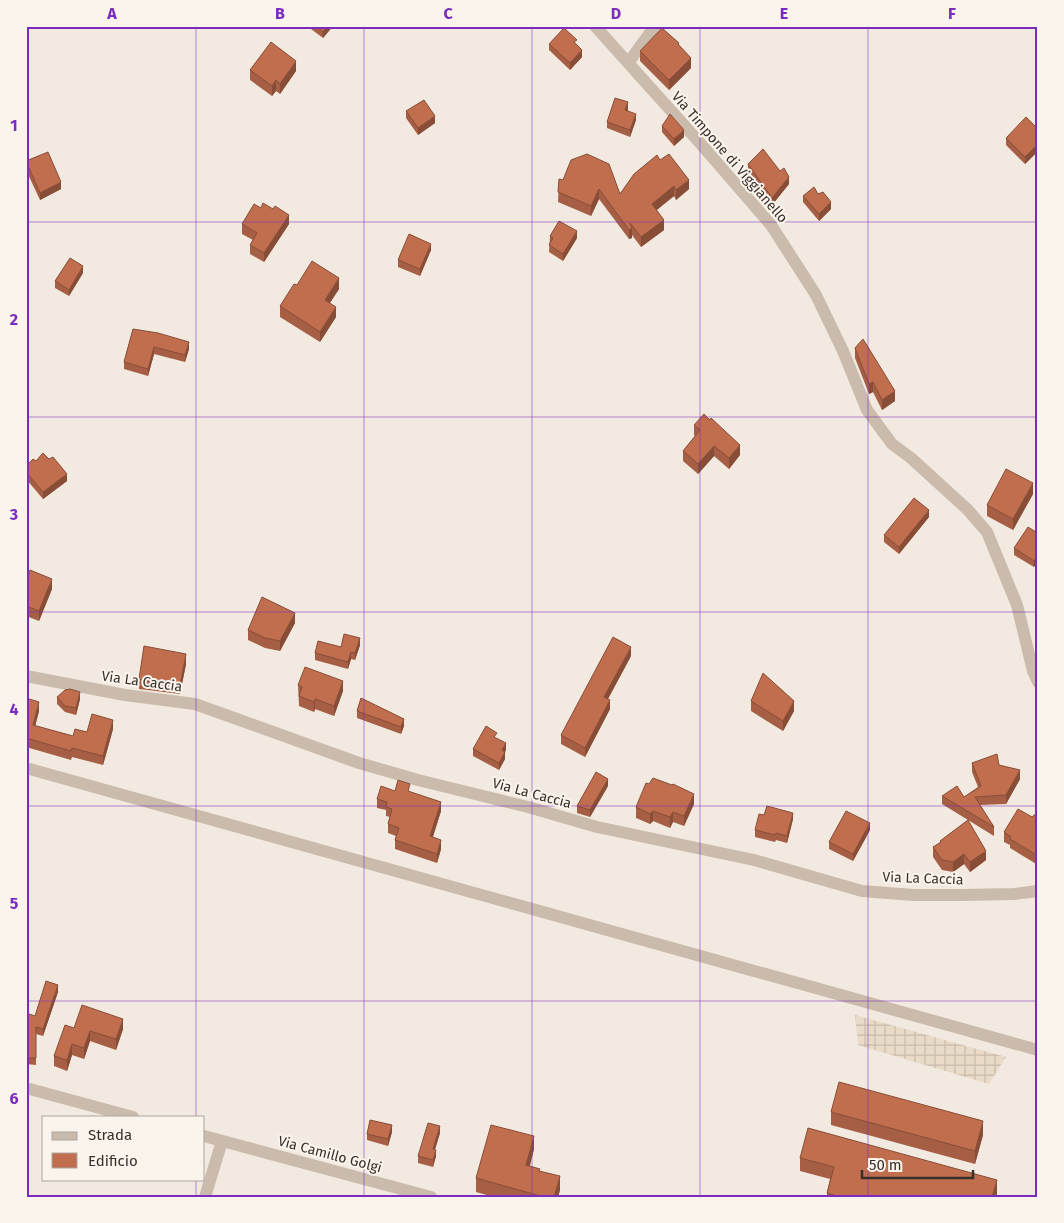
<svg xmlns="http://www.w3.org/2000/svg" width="1064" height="1223" viewBox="0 0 1064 1223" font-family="'Fira Sans',sans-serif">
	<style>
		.plaza { fill: url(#plaza-grid) }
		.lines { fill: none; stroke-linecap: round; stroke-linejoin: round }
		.minor { stroke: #cabbac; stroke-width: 12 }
		.wall { fill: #a65f44 }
		.shaded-wall { fill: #874d37 }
		.building { fill: #c16e4f; stroke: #874d37 }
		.grid { fill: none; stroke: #7b2cbf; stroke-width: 1; stroke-opacity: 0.55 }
		.labels { text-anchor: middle; stroke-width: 4; stroke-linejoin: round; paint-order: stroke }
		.street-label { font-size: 14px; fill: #382f2a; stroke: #faf4ec }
		.neatline { fill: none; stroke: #7b2cbf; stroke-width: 2 }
		.grid-label { font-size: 16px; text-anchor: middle; font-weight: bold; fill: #7b2cbf }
	</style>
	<defs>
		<pattern id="plaza-grid" width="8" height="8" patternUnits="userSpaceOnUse" patternTransform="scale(1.25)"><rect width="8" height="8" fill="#e9dbc8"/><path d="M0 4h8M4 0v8" fill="none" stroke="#c9bcac"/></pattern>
	</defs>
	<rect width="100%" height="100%" fill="#f2eae0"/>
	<path class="plaza" d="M855 1015 1006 1057 989 1084 858 1045Z"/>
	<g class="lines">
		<path class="minor" d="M595 26 700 143 771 225 816 295 843 351 867 410 892 444 911 458 968 510 987 532 1017 605 1033 671 1038 682
			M628 63 655 26
			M26 676 125 695 195 704 359 763 418 780 528 807 597 827 754 860 862 891 913 895H963L1014 894 1038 891
			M26 768 1038 1050
			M26 1088 133 1117
			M204 1136 431 1197
			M205 1197 222 1141"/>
	</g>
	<path class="wall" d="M307 26H333L323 38Z
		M549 44 577 45 582 57 570 70 549 50Z
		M640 51 691 68 669 90 640 61Z
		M250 70 296 71 280 94 276 91 272 96 250 80Z
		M628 109V111L636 120 630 137 607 128V122Z
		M406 111 435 123 418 135 406 118Z
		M662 126 684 137 674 146 662 132Z
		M1038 129V151L1025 164 1006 145V138Z
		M660 160 689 189 676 200 674 196 656 210 664 230 641 247 632 235V238L629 239 599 199 591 216 558 202 559 179 620 194Z
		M26 161 61 189 40 200 26 170Z
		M748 164 780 171 789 184 772 205 748 170Z
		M818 194 831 209 819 221 803 202V196Z
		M242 224H289L264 262 250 254V245L253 240 242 234Z
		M550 236 577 238 563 261 549 252Z
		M431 250 420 276 398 267V260Z
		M83 273 69 296 55 288V281Z
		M297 285 339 289 330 303 336 317 320 342 280 317V306Z
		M133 329 189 349 185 362 154 354 148 376 124 369V362Z
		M855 348 895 401 882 410 873 392 869 394 855 358Z
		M694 425 740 455 729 469 714 456 698 474 683 461V451L695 436 694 435Z
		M49 459 67 481 43 499 26 479V466L36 461Z
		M1033 494 1013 530 987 516V505Z
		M929 517 899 554 884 542V535Z
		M1038 528V562L1034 567 1014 555V548L1036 532Z
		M26 576 52 589 39 621 26 616Z
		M295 623 280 651 265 648 248 640V630Z
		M360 645 355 660 351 659 348 669 315 660V653L341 647Z
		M631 656 608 699 610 709 585 757 561 744V735Z
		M186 664 180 694 139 689V679Z
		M298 685 343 691 334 716 315 709 314 712 299 706Z
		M57 697 80 699 76 715 65 712 57 704Z
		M26 698 39 711 35 726 73 736 87 732 113 729 103 765 72 757 71 760 26 747Z
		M751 701 794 711 783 731 751 711Z
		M357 711 404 726 401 734 357 718Z
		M497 739 506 750 505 752V759L499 770 473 756V749Z
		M972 763 999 765 1020 779 1006 804 980 805 994 827V836L968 820 986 860 970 872 964 864 953 872 942 870 933 857V847L940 843V841L968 820 942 804V796L964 797 978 787 972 772Z
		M608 786 590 817 577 813V806Z
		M395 791 410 792 441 811 433 837 441 849 437 863 395 849V840L396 836 388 833V824L390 817 386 816V810L377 808V799Z
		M694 804 684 826 673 822 670 828 653 821 650 824 636 818V807Z
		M1038 812V865L1010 848V845L1004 842V832L1032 817Z
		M793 819 787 843 776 840 775 842 755 837V830Z
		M870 830 853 861 829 849V842Z
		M58 992 43 1036 36 1034V1065L26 1064V1013L35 1016Z
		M74 1028 123 1029 116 1050 90 1041 84 1059 72 1055 67 1071 54 1066V1056Z
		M831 1112 983 1135 975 1164 831 1125Z
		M392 1132 388 1146 367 1140V1134Z
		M440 1133 435 1149 436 1156 433 1167 418 1163V1156Z
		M534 1149 530 1166 540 1171 560 1190 558 1197H494L476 1192V1178Z
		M800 1158 997 1193 996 1197H827V1193L830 1179 800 1171Z"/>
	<path class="shaded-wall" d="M327 26H333L323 38V32Z
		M582 50V57L570 70V63Z
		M691 58V68L669 90V80Z
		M296 61V71L280 94V84Z
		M276 80V91L272 96V86Z
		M628 102V109L625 117V110Z
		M636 114V120L630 137V130Z
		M435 116V123L418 135V128Z
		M684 130V137L674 146V139Z
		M1038 144V151L1025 164V157Z
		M789 177V184L772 205V198Z
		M689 180V189L676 200V190Z
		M61 182V189L40 200V193Z
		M674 186V196L652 214V204Z
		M599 189V199L591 216V206Z
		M831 202V209L819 221V214Z
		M289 215V224L264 262V253Z
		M664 220V230L641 247V237Z
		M632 228V238L629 239V230Z
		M577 231V238L563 261V254Z
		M431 244V250L420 276V269Z
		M83 266V273L69 296V290Z
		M339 278V289L325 310V300Z
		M336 307V317L320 342V332Z
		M189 342V349L185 362V355Z
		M154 347V354L148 376V369Z
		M873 382V392L869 394V384Z
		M895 391V401L882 410V400Z
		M740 445V455L729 469V458Z
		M714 446V456L698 474V464Z
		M67 474V481L43 499V492Z
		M1033 483V494L1013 530V519Z
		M929 510V517L899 554V547Z
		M1038 555V562L1034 567V561Z
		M52 579V589L39 621V611Z
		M295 613V623L280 651V641Z
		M360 638V645L355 660V653Z
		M631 647V656L604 706V697Z
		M351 652V659L348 669V662Z
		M186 654V664L180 694V685Z
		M343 681V691L334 716V706Z
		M80 692V699L76 715V708Z
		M315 699V709L314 712V702Z
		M610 700V709L585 757V748Z
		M794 701V711L783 731V721Z
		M39 702V711L33 734V725Z
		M404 719V726L401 734V727Z
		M113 720V729L103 765V756Z
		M506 743V750L502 757V750Z
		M505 752V759L499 770V763Z
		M1020 770V779L1006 804V795Z
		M608 779V786L590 817V810Z
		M694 794V804L684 826V816Z
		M441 802V811L430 845V836Z
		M653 811V821L650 824V814Z
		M673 812V822L670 828V817Z
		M793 813V819L787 843V836Z
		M870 823V830L853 861V854Z
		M441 840V849L437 863V854Z
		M986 851V860L970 872V862Z
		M964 854V864L953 872V862Z
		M58 985V992L43 1036V1029Z
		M123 1019V1029L116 1050V1039Z
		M90 1031V1041L84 1059V1048Z
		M72 1044V1055L67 1071V1060Z
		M983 1121V1135L975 1164V1151Z
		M392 1125V1132L388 1146V1139Z
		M440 1126V1133L433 1156V1149Z
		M534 1136V1149L526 1178V1165Z
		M436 1150V1156L433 1167V1160Z
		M560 1176V1190L558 1197H554Z
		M997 1180V1193L996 1197H992Z"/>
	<path class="building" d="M316 26H327L323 32Z
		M564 28 577 40 574 42 582 50 570 63 549 44Z
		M662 28 679 43 678 44 691 58 669 80 640 51Z
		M271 42 296 61 280 84 276 80 272 86 250 70Z
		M615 98 628 102 625 110 636 114 630 130 607 122Z
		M424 100 435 116 418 128 406 111Z
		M670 114 684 130 674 139 662 126Z
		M1026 117 1038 129V144L1025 157 1006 138Z
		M763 149 780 171 784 168 789 177 772 198 748 164Z
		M48 152 61 182 40 193 26 161Z
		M587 154 609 164 620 194 634 174 657 155 660 160 669 154 689 180 676 190 674 186 652 204 664 220 641 237 630 223 632 228 629 230 599 189 591 206 558 192 559 179 563 180 571 160Z
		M814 187 818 194 823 192 831 202 819 214 803 196Z
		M263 203 273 209 275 206 289 215 264 253 250 245 257 233 242 224 254 204 261 208Z
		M559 221 577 231 563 254 549 245 553 238 550 236Z
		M409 234 431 244 420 269 398 260Z
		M70 258 83 266 69 290 55 281Z
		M312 261 339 278 325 300 336 307 320 332 280 306 294 284 297 285Z
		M133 329 158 333 189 342 185 355 154 347 148 369 124 362Z
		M863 339 895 391 882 400 873 382 869 384 855 348Z
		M704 414 710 420 711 418 740 445 729 458 714 446 698 464 683 451 700 430 694 425Z
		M43 453 49 459 53 457 67 474 43 492 26 472V466L33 459 36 461Z
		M1006 469 1033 483 1013 519 987 505Z
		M914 498 929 510 899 547 884 535Z
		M1028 527 1036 532 1038 528V555L1034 561 1014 548Z
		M30 570 52 579 39 611 26 606V576L28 577Z
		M262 597 295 613 280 641 265 638 248 630Z
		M344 634 360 638 355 653 351 652 348 662 315 653 318 641 341 647Z
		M613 637 631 647 604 697 610 700 585 748 561 735Z
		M144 646 186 654 180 685 139 679Z
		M305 667 343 681 334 706 315 699 314 702 299 696 302 687 298 685Z
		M763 673 794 701 783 721 751 701Z
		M70 689 80 692 76 708 65 706 57 697 65 690Z
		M26 698 39 702 33 725 73 736 75 729 87 732 92 714 113 720 103 756 72 748 71 751 26 738Z
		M361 698 404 719 401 727 357 711Z
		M486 726 497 733 494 737 506 743 502 750 505 752 499 763 473 749Z
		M997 754 999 765 1020 770 1006 795 975 797 994 827 942 796 957 786 964 797 981 786 972 763Z
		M596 772 608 779 590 810 577 806Z
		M653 778 672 785 673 784 694 794 684 816 673 812 670 817 653 811 650 814 636 807 646 783 649 784Z
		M398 780 410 784 408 791 441 802 430 836 441 840 437 854 395 840 399 828 388 824 392 809 386 807 387 802 377 799 381 786 395 791Z
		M767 806 793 813 787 836 776 833 775 835 755 830 759 814 764 815Z
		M1018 809 1032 817 1038 812V856L1010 839 1011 837 1004 832Z
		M846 811 870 823 853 854 829 842Z
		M968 820 986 851 970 862 964 854 953 862 942 860 933 847 941 842 940 841Z
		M46 981 58 985 43 1029 36 1027V1058H26V1013L35 1016Z
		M82 1005 123 1019 116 1039 90 1031 84 1048 72 1044 67 1060 54 1056 65 1025 74 1028Z
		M839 1082 983 1121 975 1151 831 1112Z
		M370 1120 392 1125 388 1139 367 1134Z
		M428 1123 440 1126 433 1149 436 1150 433 1160 418 1156Z
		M491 1125 534 1136 526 1165 540 1169 539 1171 560 1176 554 1197H544L476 1178Z
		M808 1128 997 1180 992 1197H840L827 1193 834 1167 800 1158Z"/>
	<path class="grid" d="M196 26V1117M364 26V1197M532 26V1197M700 26V1197M868 26V1197M26 222H1038M26 417H1038M26 612H1038M26 806H1038M26 1001H1038M196 1179V1197"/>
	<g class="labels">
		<g class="street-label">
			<text transform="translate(730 157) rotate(49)" y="5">Via Timpone di Viggianello</text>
			<text transform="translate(142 681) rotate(8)" y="5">Via La Caccia</text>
			<text transform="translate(532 793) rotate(15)" y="5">Via La Caccia</text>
			<text transform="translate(923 878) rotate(2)" y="5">Via La Caccia</text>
			<text transform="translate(330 1154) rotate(15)" y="5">Via Camillo Golgi</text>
		</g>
	</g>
	<rect width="1064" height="1223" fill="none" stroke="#faf4ec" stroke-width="55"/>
	<rect x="42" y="1116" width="162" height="65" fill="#faf4ec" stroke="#aca59e"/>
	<rect x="52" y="1132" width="25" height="8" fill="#cabbac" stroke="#aca59e"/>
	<text x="88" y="1140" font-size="15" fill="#382f2a">Strada</text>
	<rect x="52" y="1153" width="25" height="15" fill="#c16e4f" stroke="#aca59e"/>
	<text x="88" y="1166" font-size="15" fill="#382f2a">Edificio</text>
	<path d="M862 1170v8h111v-8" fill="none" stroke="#382f2a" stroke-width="2.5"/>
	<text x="869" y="1170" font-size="15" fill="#382f2a" stroke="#faf4ec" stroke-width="4" paint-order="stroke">50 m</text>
	<rect x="28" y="28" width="1008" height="1168" class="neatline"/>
	<g class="grid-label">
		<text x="112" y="19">A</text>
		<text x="280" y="19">B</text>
		<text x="448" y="19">C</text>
		<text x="616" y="19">D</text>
		<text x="784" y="19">E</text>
		<text x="952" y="19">F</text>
		<text x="14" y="131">1</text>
		<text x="14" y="325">2</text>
		<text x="14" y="520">3</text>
		<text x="14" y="715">4</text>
		<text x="14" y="909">5</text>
		<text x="14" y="1104">6</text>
	</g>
</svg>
